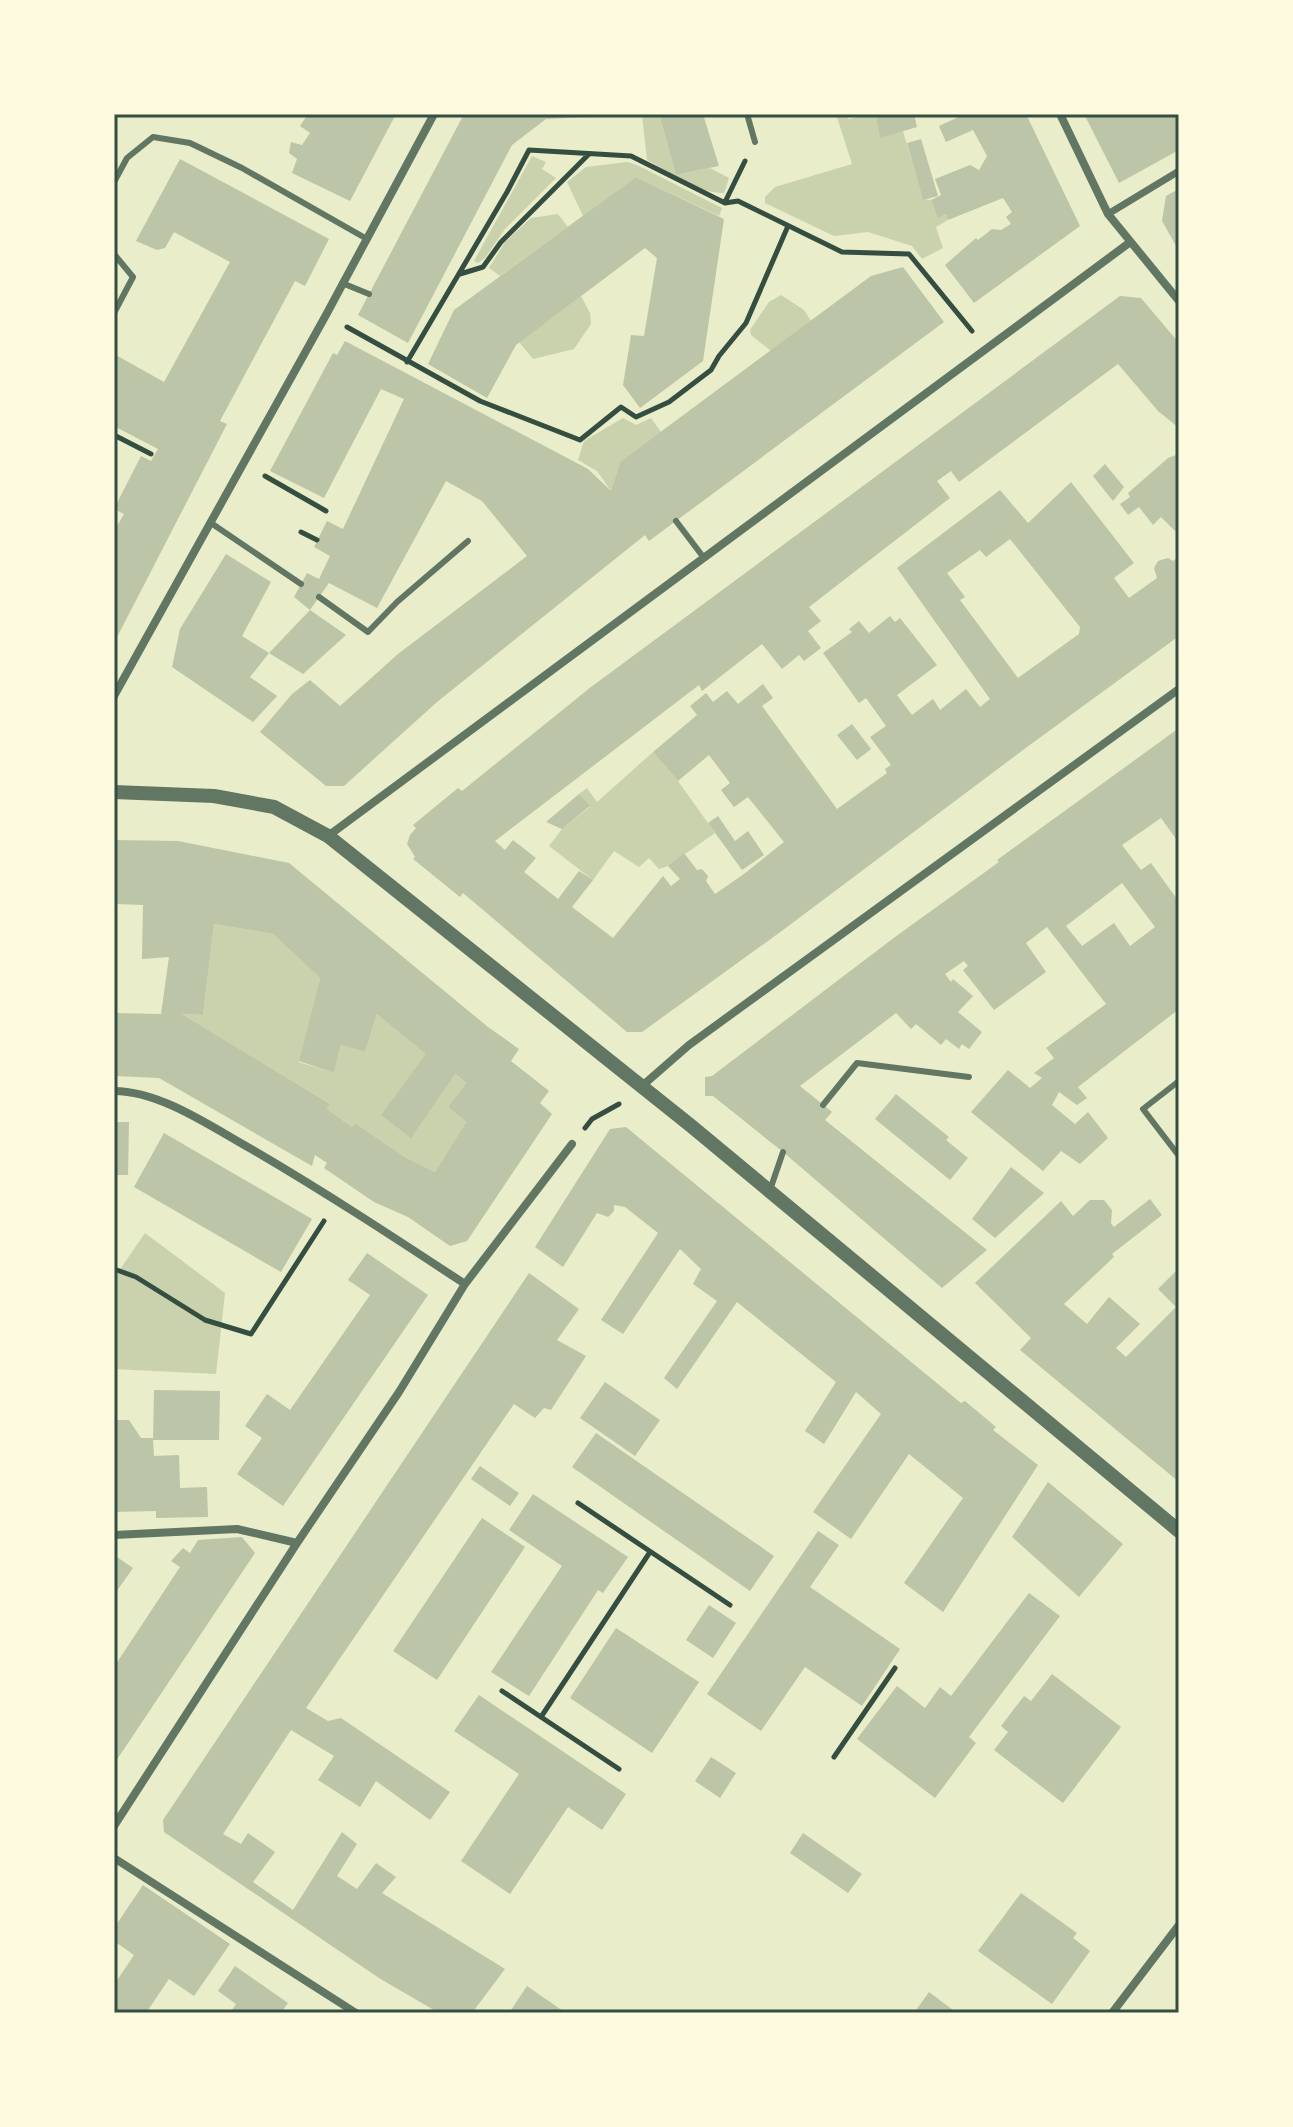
<svg xmlns="http://www.w3.org/2000/svg" width="1293" height="2127" viewBox="0 0 1293 2127" font-family="'Varela Round',sans-serif">
	<style>
		.green { fill: #cad2ad }
		.building { fill: #bcc5a7; fill-rule: evenodd }
		.lines { fill: none; stroke-linecap: round; stroke-linejoin: round }
		.path { stroke: #344e41; stroke-width: 5 }
		.service { stroke: #617663; stroke-width: 6 }
		.pedestrian { stroke: #617663; stroke-width: 7 }
		.minor { stroke: #617663; stroke-width: 8 }
		.tertiary { stroke: #617663; stroke-width: 14 }
		.neatline { fill: none; stroke: #344e41; stroke-width: 3 }
	</style>
	<rect width="100%" height="100%" fill="#e9edc9"/>
	<path class="green" d="M659 114 676 175 710 168 729 178 724 193C699 194 669 172 647 160L642 115Z
		M836 114H847L848 119 876 114 903 131 923 199 931 200 938 217 946 214 948 220 936 227 943 248 922 259 912 246 868 232 834 236 765 203V197L775 187 852 164Z
		M532 156 546 162 542 169 556 178 505 229 485 258 478 263 474 261Z
		M627 162 637 165 722 208 719 216 636 177 583 216 567 182 586 167Z
		M558 214 568 227 500 276 489 268 505 242 531 218Z
		M781 295 804 310 811 321 771 351 751 335 750 330 769 302Z
		M581 296 590 313 591 324 574 349 533 359 519 342Z
		M623 418 636 425 651 418 661 432 620 462 611 491 597 471 578 460 584 441Z
		M653 752 678 781 715 833 668 866 659 869 649 858 639 867 614 851 593 880 549 846 562 829 590 807 579 794 587 788 597 802Z
		M214 924 273 934 320 978 299 1062 334 1073 341 1045 365 1052 377 1014 466 1083 448 1107 466 1122 435 1172 405 1157 355 1123 352 1127 327 1109 330 1104 182 1014 203 1015Z
		M145 1233 225 1293 216 1374 114 1369V1278Z"/>
	<path class="building" d="M308 114H396L350 201 292 173 297 159 289 153 291 142 302 145 310 133 300 126Z
		M464 114H605V116L546 119 512 145 408 343 358 315Z
		M659 114H703L719 166 676 175Z
		M876 114H914L917 127 880 138Z
		M965 114H1026L1080 226 974 303 945 265 976 238 978 240 992 229 1001 230 1011 224 1006 217 1012 212 1003 198 948 220 946 214 938 218 931 200 941 195 935 179 970 165 979 170 987 156 973 130 946 142 939 126Z
		M1084 114H1179V150L1119 183Z
		M921 139 938 196 923 200 907 143Z
		M180 159 329 239 305 286 295 281 220 421 227 424 114 643V531L124 514 114 509 141 456 151 461 158 449 114 426V354L164 382 230 262 174 232 165 248 157 250 136 241Z
		M636 177 724 219 703 361 640 408 623 385 631 335 644 336 657 258 645 248 516 345 487 398 428 364 454 310Z
		M1179 189V251L1162 221 1166 196Z
		M903 267 944 322 649 541 645 535 437 702 344 786H326L260 732 292 694 310 680 340 706 398 654 527 556 482 501 446 481 377 608 329 583 310 610 294 597 307 573 319 579 330 556 314 547 327 521 343 529 404 399 381 389 324 498 270 471 333 353 337 355 345 341 588 469 611 491 620 462 871 276Z
		M1120 296 1141 298 1179 343V428L1158 411 1118 364 959 482 951 471 937 481 950 498 809 607 821 621 808 631 821 648 804 661 799 655 782 669 762 644 702 691 699 685 495 841 505 850 513 840 536 858 524 872 558 899 579 871 593 880 572 907 613 938 663 876 671 886 680 879 668 866 684 853 697 870 702 869 708 876 706 881 715 894 744 874 784 842 748 797 734 807 721 790 730 783 709 755 678 781 653 752 697 715 690 706 706 693 713 702 727 691 738 704 763 684 773 698 762 706 837 809 887 773 885 769 891 765 870 737 886 726 866 698 859 703 823 653 852 632 849 629 859 621 869 633 890 616 895 622 900 618 937 665 897 695 912 715 933 699 940 710 966 689 980 707 990 699 897 568 1000 490 1028 523 1071 482 1134 563 1114 578 1129 598 1157 578 1154 568 1158 561 1168 558 1173 561 1179 557V636L1027 747 783 930 642 1032H627L463 893 460 897 413 859 415 857 407 844 410 835 416 828 413 825 458 788 462 791 591 687ZM1010 539 1080 627 1079 634 1018 678 960 600 965 597 947 573 980 550 986 557Z
		M1179 454V527L1175 531 1161 517 1153 525 1139 507 1128 515 1120 504 1130 497 1128 493 1168 458Z
		M1105 464 1124 487 1113 501 1093 476Z
		M226 554 271 582 242 636 269 653 250 677 277 696 253 722 172 667 180 629Z
		M310 610 346 635 303 674 269 653Z
		M852 724 871 749 857 760 837 735Z
		M1179 728V843L1161 818 1122 845 1141 870 1151 863 1179 902V1009L1078 1087 1087 1098 1077 1105 1059 1092 1052 1105 1075 1124 1088 1112 1108 1138 1080 1164 1061 1151 1043 1171 971 1112 1008 1070 1030 1088 1042 1078 1034 1073 1054 1058 1046 1048 1106 1004 1047 927 1026 943 1046 972 994 1010 963 970 968 966 964 961 945 974 951 982 953 979 973 996 958 1012 982 1032 969 1049 962 1044 959 1049 946 1039 941 1045 916 1024 911 1029 896 1013 800 1086 832 1112 825 1120 987 1250 942 1288 783 1152 713 1096H705V1077L712 1076 895 937 999 862 997 860ZM1122 883 1155 927 1130 946 1114 923 1082 946 1066 926Z
		M579 794 590 806 562 829 546 822Z
		M718 816 735 841 748 831 764 855 742 870 708 823Z
		M114 840 178 841 289 863 488 1027 519 1049 511 1061 549 1091 540 1103 552 1114 467 1241 450 1246 408 1217 374 1202 324 1168 327 1163 315 1155 312 1166 159 1078 114 1076V1013L161 1014 169 957 142 959 143 905 114 904ZM214 924 273 934 320 978 299 1061 334 1073 341 1045 365 1052 377 1014 426 1054 381 1115 411 1138 455 1074 466 1083 448 1107 466 1122 435 1172 405 1157 355 1123 352 1127 327 1109 330 1104 182 1014 203 1015Z
		M896 1094 949 1137 946 1140 968 1158 950 1180 875 1119Z
		M114 1122H129L128 1175H114Z
		M626 1127 961 1403 965 1401 996 1427 993 1430 1038 1465 943 1612 904 1583 963 1498 909 1454 851 1539 813 1512 881 1414 856 1392 824 1444 805 1431 836 1382 737 1302 677 1389 664 1378 717 1301 693 1284 701 1269 680 1249 623 1334 601 1320 658 1233 625 1207 614 1205V1211L608 1217 597 1213 563 1267 535 1247 610 1129Z
		M164 1133 312 1219 281 1272 134 1187Z
		M1011 1167 1044 1193 995 1238 972 1219Z
		M1150 1199 1162 1215 1112 1254 1114 1257 1064 1304 1087 1324 1109 1297 1140 1324 1116 1348 1126 1357 1176 1307 1158 1289 1179 1268V1482L1020 1350 1031 1338 975 1283 1061 1201 1073 1216 1090 1200H1104L1112 1210 1111 1223 1114 1227Z
		M367 1253 428 1295 283 1506 237 1474 262 1438 245 1426 267 1394 290 1410 370 1295 348 1280Z
		M529 1273 579 1309 557 1340 586 1356 551 1410 544 1408 535 1418 514 1404 306 1708 328 1721 341 1718 450 1792 430 1820 376 1781 360 1807 318 1780 334 1756 291 1730 223 1834 241 1844 248 1833 275 1852 253 1882 293 1910 342 1832 357 1844 337 1876 357 1889 376 1863 396 1877 382 1893 505 1969 472 2013H439L379 1978 164 1832 163 1820Z
		M605 1382 660 1420 635 1456 580 1418Z
		M154 1390 220 1391 219 1440H153Z
		M114 1420H129L141 1438H153L154 1456 179 1455 180 1488 207 1487 208 1517 156 1518V1511L114 1512Z
		M596 1433 774 1556 750 1591 572 1467Z
		M480 1466 519 1493 510 1506 471 1479Z
		M1048 1482 1123 1544 1079 1597 1012 1537Z
		M533 1494 628 1557 603 1593 598 1590 529 1696 491 1672 562 1566 509 1530Z
		M482 1518 525 1547 437 1680 393 1651Z
		M818 1531 839 1545 810 1587 900 1649 862 1706 805 1667 761 1731 707 1694Z
		M242 1537 255 1553 114 1764V1667L180 1567 171 1561 183 1548 190 1553 198 1540Z
		M114 1555 133 1568 114 1595Z
		M1029 1593 1060 1616 969 1737 976 1743 935 1798 857 1739 897 1686 925 1708 940 1687 951 1696Z
		M709 1605 736 1623 713 1658 686 1640Z
		M616 1628 699 1682 652 1753 570 1698Z
		M1052 1674 1121 1727 1063 1803 994 1750 1008 1732 1001 1726 1024 1696 1031 1701Z
		M479 1695 626 1794 602 1830 568 1807 510 1894 461 1861 519 1774 454 1731Z
		M711 1757 736 1773 720 1798 695 1781Z
		M803 1833 862 1874 848 1893 790 1853Z
		M143 1885 230 1944 194 1996 169 1979 146 2013H114V1985L134 1955 114 1941V1928Z
		M1021 1893 1077 1933 1073 1938 1090 1951 1052 2004 978 1951Z
		M235 1966 288 2003 281 2013H230L236 2004 218 1991Z
		M527 1986 566 2013H509Z
		M929 1992 957 2013H914Z"/>
	<g class="lines">
		<path class="path" d="M725 202 745 161
			M460 274 483 267 501 242 588 155
			M347 327 480 401 580 440 621 407 636 417 669 402 711 370 719 356 746 323 788 226
			M407 362 507 192 529 150 631 156 725 203 738 201 842 252 909 254 972 331
			M114 435 151 454
			M265 476 326 511
			M301 532 317 540
			M585 1128 592 1119 619 1104
			M114 1269 136 1277 205 1320 251 1334 324 1221
			M578 1503 730 1605
			M502 1691 619 1769
			M541 1717 650 1552
			M834 1757 895 1668"/>
		<path class="service" d="M747 114 755 142
			M114 182 127 158 153 137 190 143 242 168 367 239
			M114 254 133 277 114 313
			M342 283 369 294
			M676 521 704 558
			M211 523 301 584
			M319 597 368 632 397 602 468 541
			M1179 1081 1143 1109 1179 1156
			M823 1105 857 1063 969 1077
			M770 1190 783 1152"/>
		<path class="pedestrian" d="M1108 214 1179 171"/>
		<path class="minor" d="M1060 114 1108 214 1179 301
			M114 696 326 315 434 114
			M328 836 1129 243
			M642 1086 689 1045 1179 689
			M114 1091C161 1091 213 1128 253 1150 325 1192 395 1238 465 1284
			M114 1535 237 1529 297 1543
			M114 1826 297 1543 399 1392 465 1284 572 1144
			M114 1858 356 2013
			M1112 2013 1179 1925"/>
		<path class="tertiary" d="M114 792 214 796 274 807 328 836 690 1125 1179 1531"/>
	</g>
	<rect width="1293" height="2127" fill="none" stroke="#fefae0" stroke-width="232"/>
	<rect x="116" y="116" width="1061" height="1895" class="neatline"/>
</svg>
